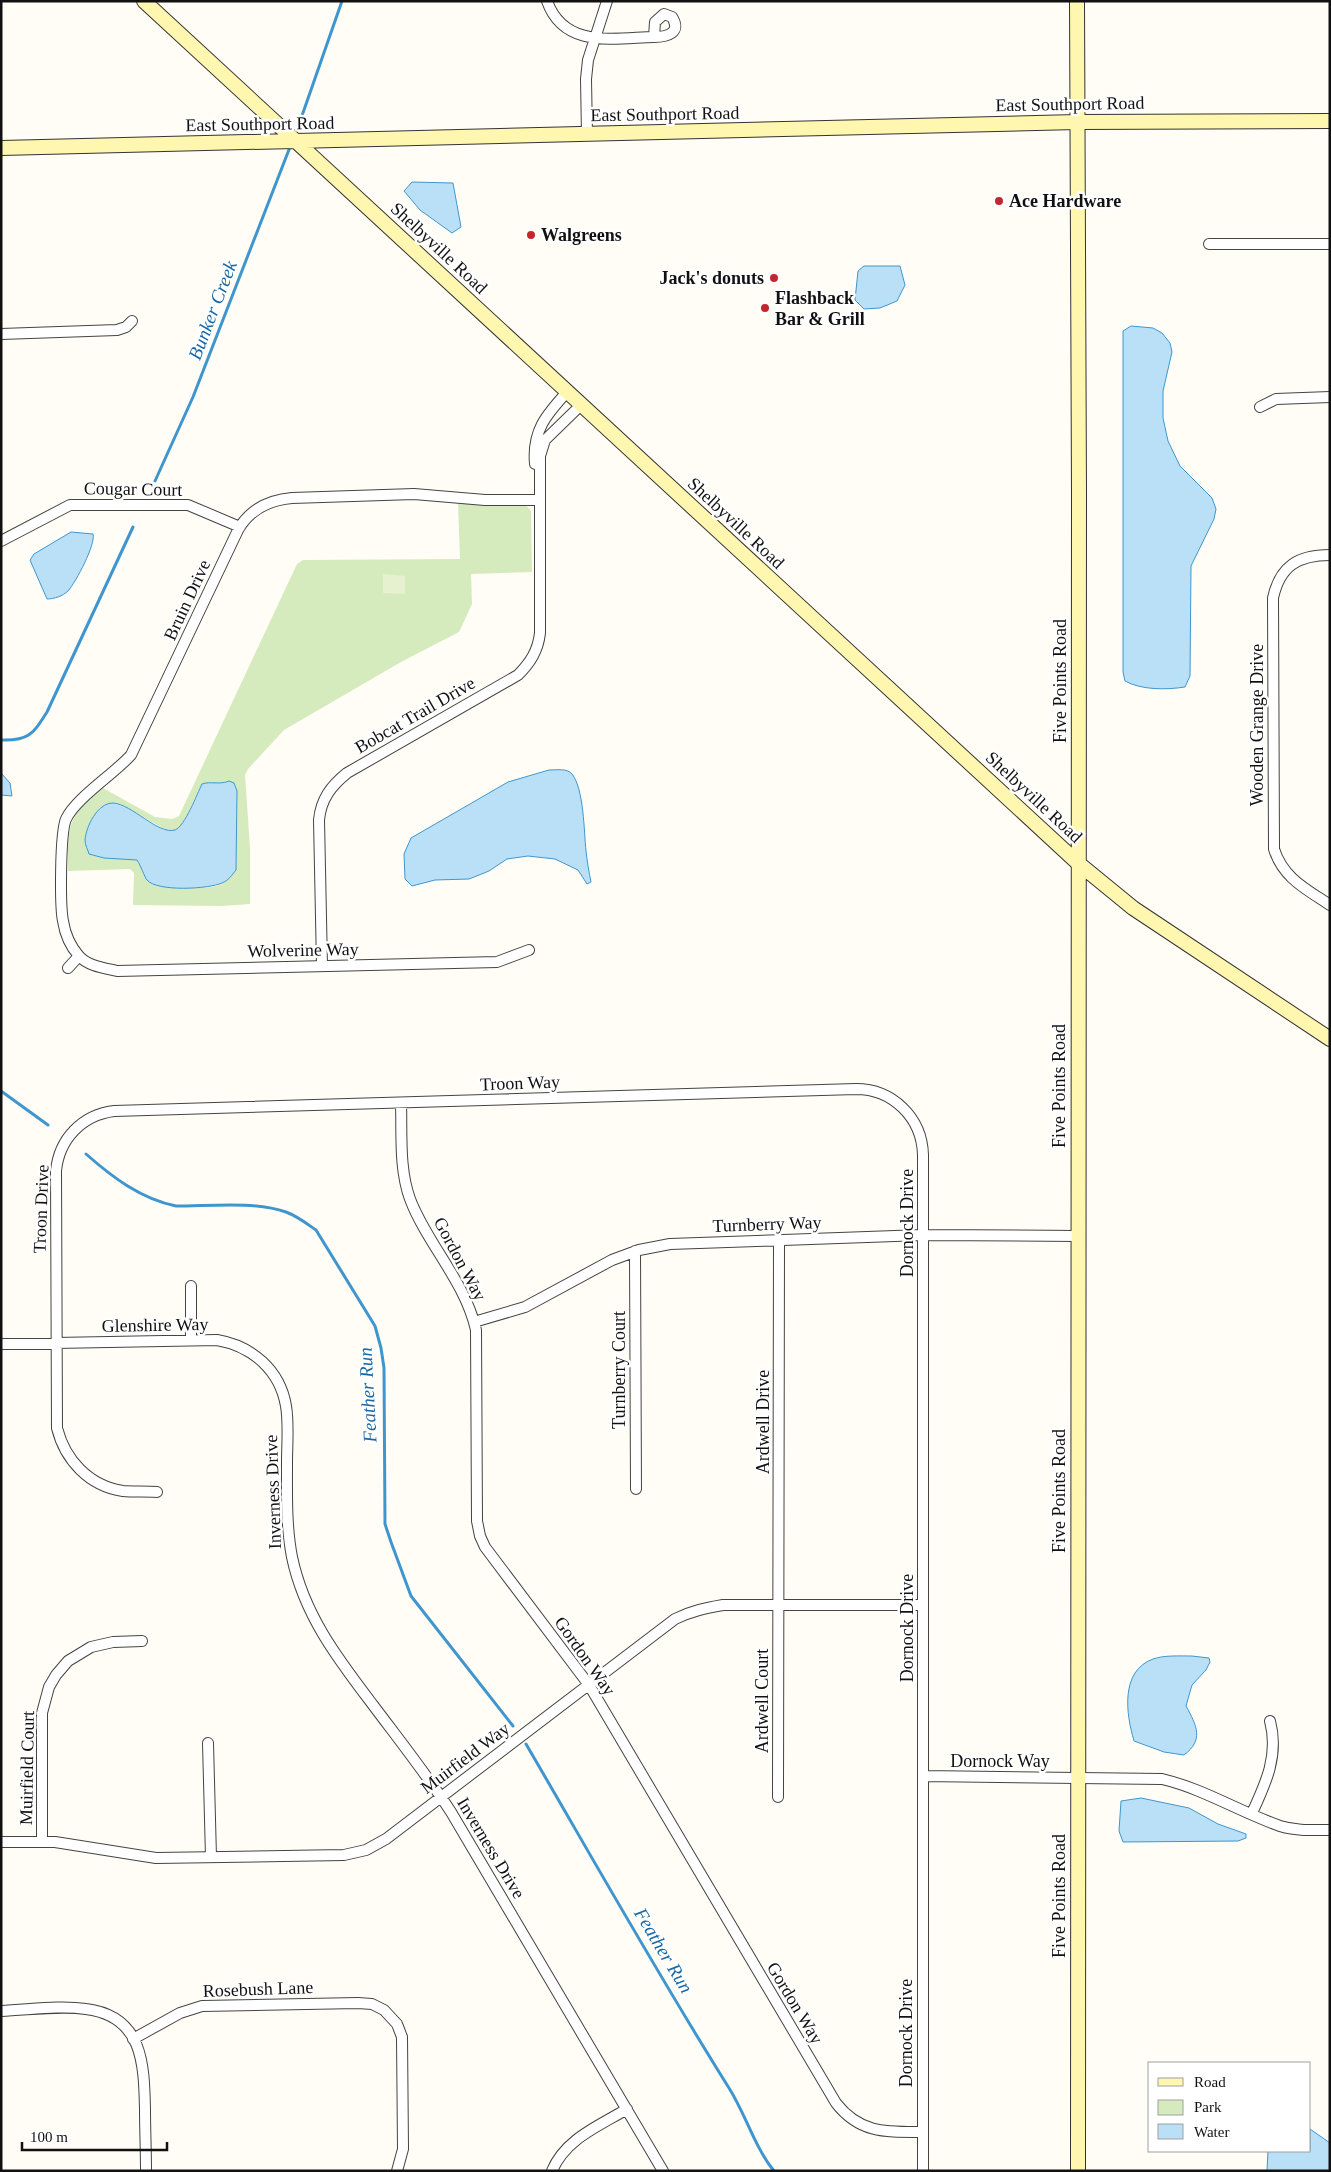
<svg xmlns="http://www.w3.org/2000/svg" width="1331" height="2172" viewBox="0 0 1331 2172" font-family="Georgia,serif">
	<style>
		.green { fill: #d5ebbd; fill-rule: evenodd }
		.pitch { fill: #e6f2cf }
		.water { fill: #b9e0f7; stroke: #3f96cf }
		.lines { fill: none; stroke-linecap: round; stroke-linejoin: round }
		.stream { stroke: #3f96cf; stroke-width: 3 }
		.street-casing { stroke: #444; stroke-width: 12 }
		.secondary-casing { stroke: #333; stroke-width: 16 }
		.street { stroke: #fff; stroke-width: 10 }
		.secondary { stroke: #fff6b0; stroke-width: 14 }
		.poi-dot { fill: #c4262e; stroke: #fff; stroke-width: 2 }
		.labels { text-anchor: middle; stroke-width: 5; stroke-linejoin: round; paint-order: stroke }
		.street-label { font-size: 18px; fill: #111; stroke: #fff }
		.poi-label { font-size: 18px; font-weight: bold; fill: #111; stroke: #fff; text-anchor: start }
		.water-label { font-size: 19px; font-style: italic; fill: #1768a6; stroke: #fff }
	</style>
	<rect width="100%" height="100%" fill="#fffdf5"/>
	<path class="green" d="M458 503 526 505 531 511 532 572 471 574 472 604 459 632 401 662 284 730 248 769 245 775 250 848V904L221 906 133 905 134 873 130 869 68 871C68 824 66 819 103 788L155 817 172 819 179 816 297 564 303 560 460 559ZM229 781 237 791 236 870C232 874 227 881 222 884 203 893 167 883 147 880L143 869 137 860 104 858 88 827 101 807 120 804 166 830H175L182 825 202 784C210 781 220 785 229 781Z"/>
	<path class="pitch" d="M383 574 405 576V594L383 593Z"/>
	<path class="water" d="M412 182 453 183 461 227 452 233 420 210 404 191Z
		M864 266H900L905 285 897 301 880 308 864 309 855 300 858 271Z
		M1131 326 1153 328 1162 333 1170 343 1172 352 1163 391V418L1168 441 1180 466 1212 498 1216 509 1214 519 1191 566 1190 676 1185 687C1166 690 1141 690 1125 681L1123 672V331Z
		M71 532 93 534C96 544 76 582 68 591 63 596 54 599 47 599L30 560 34 554Z
		M549 770C557 770 567 768 572 774 584 789 584 832 586 851 587 861 589 872 591 882L587 884 578 870 555 859 528 856 507 859 489 871 469 879 435 880 412 886 405 879 404 854 411 838 508 782Z
		M1 773 10 783 12 796 1 795Z
		M229 781 234 783 237 791 236 870C232 875 228 881 222 883 209 889 157 892 147 880 144 876 141 866 137 860L104 858 89 854C88 850 85 845 85 840 86 827 97 803 113 803 132 804 158 835 175 830 185 826 197 794 202 784 210 781 220 785 229 781Z
		M1192 1656 1209 1658 1210 1662 1206 1670 1192 1685 1186 1706C1197 1726 1204 1740 1184 1755L1164 1752 1134 1741C1126 1714 1120 1671 1153 1659 1164 1655 1180 1656 1192 1656Z
		M1141 1798 1189 1808 1218 1824 1246 1834V1838L1238 1841 1123 1842 1119 1831 1121 1801Z
		M1310 2129 1330 2143V2171H1267L1268 2151H1310Z"/>
	<g class="lines">
		<path class="stream" d="M297 130 342 1
			M155 481 193 397 290 147
			M1 740C29 741 33 734 47 712L133 527
			M1 1091 48 1125
			M86 1154C112 1177 141 1199 176 1206 210 1206 254 1201 286 1212 297 1216 306 1223 316 1230L375 1326 381 1348 384 1368 385 1524 391 1542 411 1596 513 1726
			M526 1744C593 1859 658 1975 729 2088 746 2115 754 2146 774 2171"/>
		<defs>
			<path id="street" d="M547 1C564 49 614 38 654 37
				M664 14 672 17C682 33 667 37 654 37L655 22Z
				M587 135 586 79 588 60 607 1
				M1209 244H1330
				M1 334 117 330 126 327 132 321
				M1260 407 1276 399 1330 397
				M535 464C532 431 546 415 567 392
				M1 541 70 505H188L240 527
				M1330 555C1298 555 1280 566 1273 598L1274 849C1283 878 1306 889 1330 905
				M529 950 497 962 117 971C104 968 88 966 79 956 70 946 65 934 63 921 60 906 60 833 66 819 76 798 114 774 131 755L238 530C250 509 269 500 292 498L414 494 485 500H539
				M322 966 319 820C321 799 331 786 347 773L518 675C530 663 538 651 540 633V456L545 440 581 405
				M68 968 79 956
				M401 1103C402 1134 399 1169 410 1199 427 1244 465 1281 476 1330L477 1521 480 1536 485 1547 589 1685 836 2103C860 2134 887 2132 923 2132
				M635 1251 636 1489
				M191 1286V1340
				M474 1322 525 1307 612 1260 639 1250 670 1244 923 1235 1078 1236
				M1 1344 217 1340C252 1346 280 1370 286 1406 289 1424 287 1444 287 1463 287 1494 286 1526 292 1557 304 1615 338 1659 373 1705 400 1741 427 1775 451 1812L663 2171
				M157 1492C146 1491 134 1492 123 1491 89 1486 65 1460 57 1428L56 1171C59 1139 82 1115 114 1111L856 1089C892 1089 922 1117 923 1155V2171
				M208 1743 211 1857
				M923 1776 1162 1779C1204 1789 1240 1812 1280 1826 1296 1831 1313 1830 1330 1830
				M778 1797 779 1240
				M1252 1813C1266 1783 1279 1755 1270 1721
				M42 1841V1713L49 1687 56 1675 68 1661 91 1647 113 1642 142 1641
				M1 1842H55L156 1858 344 1855 366 1850 386 1839 675 1619C691 1611 706 1608 723 1605H923
				M1 2011C29 2010 59 2005 86 2009 143 2016 144 2064 145 2109 145 2130 146 2150 146 2171
				M133 2039 180 2013 202 2006 358 2003 372 2004 384 2010 397 2024 402 2037 403 2149 397 2171
				M552 2171C565 2139 599 2126 627 2109"/>
			<path id="secondary" d="M144 1 1078 863 1133 908 1330 1039
				M1077 1 1079 493 1078 2171
				M1 148 1077 122 1330 121"/>
		</defs>
		<use href="#street" class="street-casing"/>
		<use href="#secondary" class="secondary-casing"/>
		<use href="#street" class="street"/>
		<use href="#secondary" class="secondary"/>
	</g>
	<g class="poi-dot">
		<circle cx="999" cy="201" r="5"/>
		<circle cx="531" cy="235" r="5"/>
		<circle cx="774" cy="278" r="5"/>
		<circle cx="765" cy="308" r="5"/>
	</g>
	<g class="labels">
		<g class="street-label">
			<text transform="translate(1070 104) rotate(-1)" y="6">East Southport Road</text>
			<text transform="translate(665 114) rotate(-1)" y="6">East Southport Road</text>
			<text transform="translate(260 124) rotate(-1)" y="6">East Southport Road</text>
			<text transform="translate(439 248) rotate(43)" y="6">Shelbyville Road</text>
			<text transform="translate(133 489) rotate(1)" y="6">Cougar Court</text>
			<text transform="translate(736 523) rotate(43)" y="6">Shelbyville Road</text>
			<text transform="translate(187 600) rotate(-65)" y="6">Bruin Drive</text>
			<text transform="translate(1060 681) rotate(-90)" y="6">Five Points Road</text>
			<text transform="translate(415 715) rotate(-30)" y="6">Bobcat Trail Drive</text>
			<text transform="translate(1257 725) rotate(-90)" y="6">Wooden Grange Drive</text>
			<text transform="translate(1034 797) rotate(43)" y="6">Shelbyville Road</text>
			<text transform="translate(303 950) rotate(-1)" y="6">Wolverine Way</text>
			<text transform="translate(520 1083) rotate(-2)" y="6">Troon Way</text>
			<text transform="translate(1059 1086) rotate(-90)" y="6">Five Points Road</text>
			<text transform="translate(41 1209) rotate(-88)" y="6">Troon Drive</text>
			<text transform="translate(907 1223) rotate(-90)" y="6">Dornock Drive</text>
			<text transform="translate(767 1224) rotate(-2)" y="6">Turnberry Way</text>
			<text transform="translate(460 1259) rotate(62)" y="6">Gordon Way</text>
			<text transform="translate(155 1325) rotate(-1)" y="6">Glenshire Way</text>
			<text transform="translate(619 1370) rotate(-90)" y="6">Turnberry Court</text>
			<text transform="translate(763 1422) rotate(-90)" y="6">Ardwell Drive</text>
			<text transform="translate(1059 1491) rotate(-90)" y="6">Five Points Road</text>
			<text transform="translate(273 1492) rotate(-92)" y="6">Inverness Drive</text>
			<text transform="translate(907 1628) rotate(-90)" y="6">Dornock Drive</text>
			<text transform="translate(585 1656) rotate(55)" y="6">Gordon Way</text>
			<text transform="translate(762 1701) rotate(-90)" y="6">Ardwell Court</text>
			<text transform="translate(465 1758) rotate(-37)" y="6">Muirfield Way</text>
			<text x="1000" y="1767">Dornock Way</text>
			<text transform="translate(27 1768) rotate(-89)" y="6">Muirfield Court</text>
			<text transform="translate(491 1848) rotate(59)" y="6">Inverness Drive</text>
			<text transform="translate(1059 1896) rotate(-90)" y="6">Five Points Road</text>
			<text transform="translate(258 1989) rotate(-2)" y="6">Rosebush Lane</text>
			<text transform="translate(795 2003) rotate(59)" y="6">Gordon Way</text>
			<text transform="translate(906 2033) rotate(-90)" y="6">Dornock Drive</text>
		</g>
		<g class="poi-label">
			<text x="1009" y="207">Ace Hardware</text>
			<text x="541" y="241">Walgreens</text>
			<text x="764" y="284" text-anchor="end">Jack's donuts</text>
			<text x="775" y="304">Flashback<tspan x="775" dy="21">Bar &amp; Grill</tspan></text>
		</g>
		<g class="water-label">
			<text transform="translate(212 310) rotate(-69)" y="7">Bunker Creek</text>
			<text transform="translate(367 1395) rotate(-93)" y="7">Feather Run</text>
			<text transform="translate(664 1950) rotate(59)" y="7">Feather Run</text>
		</g>
	</g>
	<rect width="1331" height="2172" fill="none" stroke="#111111" stroke-width="5"/>
	<rect x="1148" y="2062" width="162" height="90" fill="#ffffff" stroke="#a0a0a0"/>
	<rect x="1158" y="2078" width="25" height="8" fill="#fff6b0" stroke="#a0a0a0"/>
	<text x="1194" y="2087" font-size="15" fill="#111111">Road</text>
	<rect x="1158" y="2100" width="25" height="15" fill="#d5ebbd" stroke="#a0a0a0"/>
	<text x="1194" y="2112" font-size="15" fill="#111111">Park</text>
	<rect x="1158" y="2124" width="25" height="15" fill="#b9e0f7" stroke="#a0a0a0"/>
	<text x="1194" y="2137" font-size="15" fill="#111111">Water</text>
	<path d="M22 2142v8h145v-8" fill="none" stroke="#111111" stroke-width="2.5"/>
	<text x="30" y="2142" font-size="15" fill="#111111" stroke="#ffffff" stroke-width="4" paint-order="stroke">100 m</text>
</svg>
